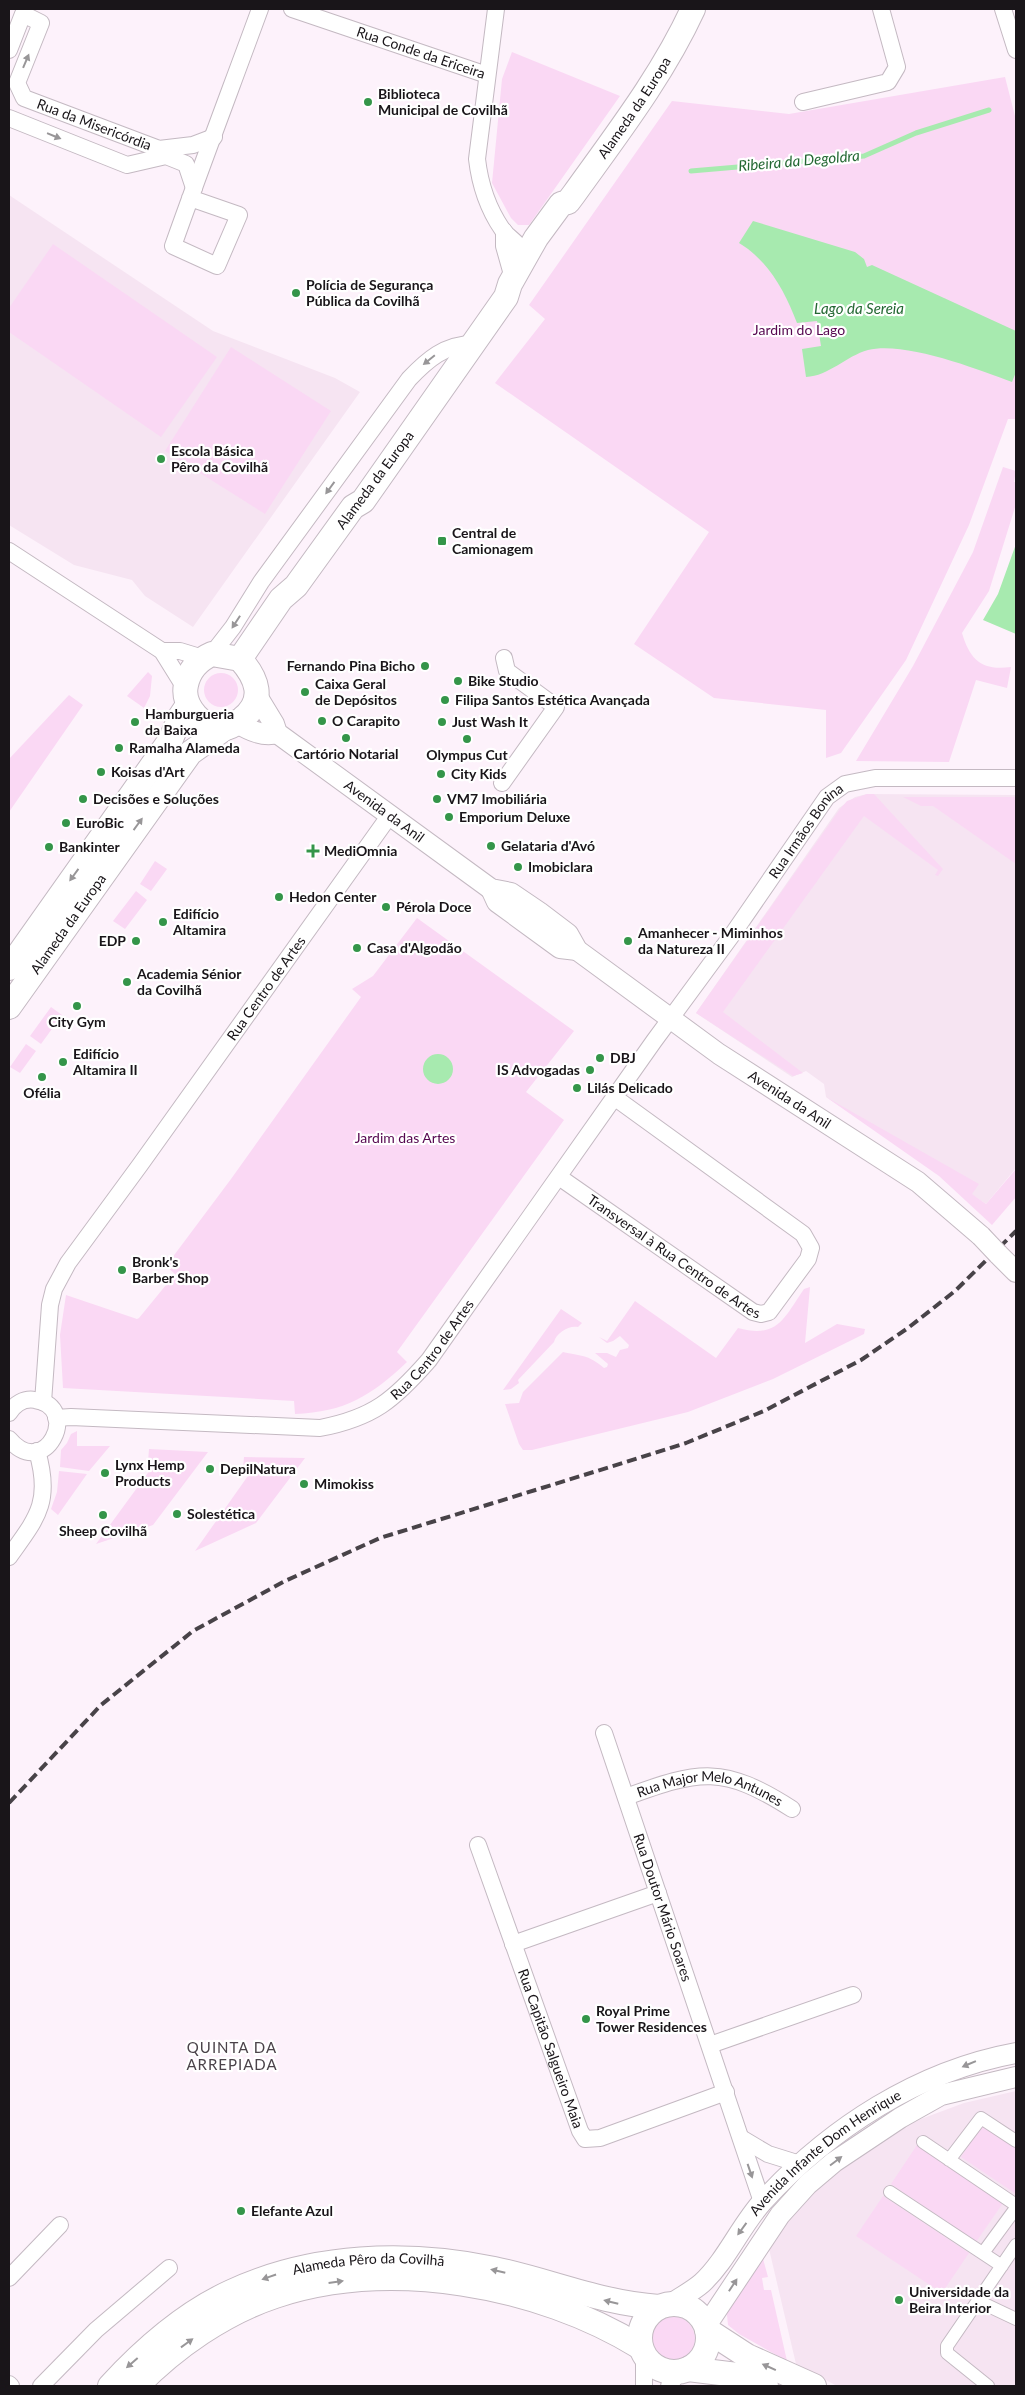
<svg xmlns="http://www.w3.org/2000/svg" width="1025" height="2395" viewBox="0 0 1025 2395" font-family="Lato,sans-serif">
	<style>
		.built { fill: #f6e4f2 }
		.green { fill: #fad8f4 }
		.water { fill: #a7eaaf }
		.lines { fill: none; stroke-linecap: round; stroke-linejoin: round }
		.stream { stroke: #a7eaaf; stroke-width: 5 }
		.pedestrian-casing { stroke: #c4b9c2; stroke-width: 14 }
		.minor-casing { stroke: #c4b9c2; stroke-width: 18 }
		.tertiary-casing { stroke: #c4b9c2; stroke-width: 22 }
		.secondary-casing { stroke: #c4b9c2; stroke-width: 26 }
		.pedestrian { stroke: #fff; stroke-width: 12 }
		.minor { stroke: #fff; stroke-width: 16 }
		.tertiary { stroke: #fff; stroke-width: 20 }
		.secondary { stroke: #fff; stroke-width: 24 }
		.rail { stroke: #484348; stroke-width: 4; stroke-dasharray: 10 5; stroke-linecap: butt }
		.tertiary-bridge-casing { stroke: #c4b9c2; stroke-width: 22; stroke-linecap: butt }
		.tertiary-bridge { stroke: #fff; stroke-width: 20 }
		.oneway { fill: #989698 }
		.poi-dot { fill: #349549; stroke: #fff; stroke-width: 2 }
		.labels { text-anchor: middle; stroke-width: 4.5; stroke-linejoin: round; paint-order: stroke }
		.street-label { font-size: 14px; fill: #191519; stroke: #fff }
		.poi-label { font-size: 14px; font-weight: bold; fill: #191519; stroke: #fff; text-anchor: start }
		.park-label { font-size: 14px; fill: #55064f; stroke: #fff }
		.water-label { font-size: 15px; font-style: italic; fill: #236732; stroke: #fff }
		.neighbourhood-label { font-size: 15px; letter-spacing: 1px; fill: #4b434a; stroke: #fff }
	</style>
	<rect width="100%" height="100%" fill="#fdf2fb"/>
	<path class="built" d="M9 195 213 331 335 378 360 392 193 627 145 596 132 580 74 565 9 525Z
		M867 794 1016 795V1168L986 1204 826 1097 824 1084 806 1071 792 1077 696 1013 839 808 855 797Z
		M1016 2091V2386H837L796 2364 766 2236 787 2211 878 2139 921 2119 964 2103Z"/>
	<path class="green" d="M512 52 620 96 529 225H518L511 218 492 183 502 79Z
		M1005 77 1016 120V419H1008L969 525 906 660 841 753 826 758V710L714 698 634 644 709 532 495 383 545 319 529 305 672 101 789 114Z
		M53 244 217 357 161 437 9 332V308Z
		M231 347 331 411 265 514 165 451Z
		M1003 467 1016 471 1014 482H1016V504L989 591 962 633C970 660 982 671 1011 667L1007 688 976 680 949 762 856 761 913 666 973 552Z
		M148 672 152 676 150 696 144 708 127 696Z
		M204 690a17 17 0 1 1 34 0a17 17 0 1 1-34 0Z
		M69 695 83 705 9 812V759Z
		M867 794H874L943 869 938 876 935 875 938 870 864 816 723 1012 803 1073 793 1076 696 1013 840 809 847 801Z
		M903 797H1016V864L933 806H921Z
		M155 861 167 869 151 891 140 884Z
		M136 891 147 900 125 929 113 921Z
		M417 918 574 1031 526 1092 564 1120 397 1352 407 1362C371 1396 345 1412 295 1414L294 1401 63 1388 60 1335 66 1295 137 1319 139 1318 175 1274 166 1266 231 1179 361 997 352 989 373 976Z
		M51 1007 62 1015 41 1044 30 1036Z
		M26 1044 36 1051 20 1073 10 1067Z
		M826 1097 979 1184 972 1194 986 1204 1016 1169V1197L992 1225 939 1176Z
		M810 1287 805 1343 837 1324 865 1329 864 1334 773 1379 688 1412 532 1450H523L519 1444 505 1404 519 1403 523 1392 563 1352C580 1356 588 1354 604 1368L607 1367 608 1364 595 1353H607L616 1357 620 1350 628 1348 629 1345 620 1336 613 1341 607 1343 599 1337 607 1341 635 1301 716 1358 738 1328C778 1339 784 1318 804 1289Z
		M561 1309 582 1323 578 1327C569 1325 556 1333 554 1342L518 1380 519 1383 511 1389 503 1390Z
		M77 1431V1446H110L89 1471 60 1467 61 1450 67 1443 71 1434Z
		M149 1449 208 1452 153 1525 96 1544 153 1466 148 1462Z
		M244 1457 305 1458 256 1523 195 1551 250 1473 243 1468Z
		M59 1471 87 1474 58 1515 51 1509 57 1492Z
		M982 2125 1016 2148V2194L961 2157Z
		M917 2145 1003 2203 976 2242 891 2184Z
		M883 2196 969 2253 942 2293 856 2236Z
		M759 2244 768 2277 762 2278 764 2290H771L787 2361 739 2334 728 2325 726 2305Z
		M649 2339a23 23 0 1 1 46 0a23 23 0 1 1-46 0Z"/>
	<path class="water" d="M753 221 855 252 864 259 867 267 872 265 1016 331V372L1012 382C977 369 905 341 868 350 846 356 829 376 806 377L802 349 821 346 817 321 797 323C785 292 769 261 739 243Z
		M1016 544V634L983 620 998 594Z
		M423 1069a15 15 0 1 1 30 0a15 15 0 1 1-30 0Z"/>
	<g class="lines">
		<path class="stream" d="M691 171 864 156 916 133 989 110"/>
		<defs>
			<path id="pedestrian" d="M923 2142 1016 2205
				M949 2160 981 2118 1016 2141
				M890 2192 1002 2266
				M983 2253 1016 2208
				M978 2301 1016 2319
				M988 2386 947 2353V2346L1016 2245"/>
			<g id="minor">
				<path id="s1" d="M292 9 487 75"/>
				<path d="M496 9 477 159C480 185 487 207 502 229 513 244 518 237 523 260"/>
				<path d="M1003 9 1016 50"/>
				<path id="s2" d="M9 50 23 14 41 23 17 83 24 98 159 149 193 145 214 137"/>
				<path d="M803 102 888 82 897 67 881 9"/>
				<path d="M9 118 127 165 166 156 186 164 194 188"/>
				<path d="M190 198 239 215 217 266 173 246C201 167 231 88 260 9"/>
				<path d="M504 231V246L513 278"/>
				<path d="M9 551 162 651 185 688"/>
				<path d="M162 651H180L203 658"/>
				<path d="M212 654 233 627 261 582 409 379C427 360 445 344 473 344"/>
				<path d="M502 783 556 707 507 671 504 658"/>
				<path id="s3" d="M559 1177 753 1312 761 1314 769 1312 808 1259 811 1248 803 1234 614 1097"/>
				<path id="s4" d="M43 1402 50 1305 54 1289 68 1263 140 1165 390 815"/>
				<path d="M9 1413C15 1404 24 1398 35 1400 82 1407 45 1482 9 1439"/>
				<path id="s5" d="M56 1418 71 1417 320 1428C373 1418 394 1400 429 1360L654 1041 732 935 827 797 845 784 875 778H1016"/>
				<path d="M9 1557C37 1518 52 1502 37 1451"/>
				<path id="s6" d="M604 1733 762 2202"/>
				<path id="s7" d="M626 1797C700 1770 723 1765 792 1809"/>
				<path id="s8" d="M478 1845 580 2131 585 2139 600 2138 726 2092"/>
				<path d="M513 1944 658 1893"/>
				<path d="M710 2045 853 1995"/>
				<path d="M741 2138 768 2154 800 2164"/>
				<path d="M9 2278 60 2225"/>
				<path d="M9 2384 11 2386"/>
				<path d="M41 2386 96 2330 169 2268"/>
				<path d="M644 2386V2356"/>
				<path d="M669 2386 679 2372"/>
			</g>
			<g id="tertiary">
				<path id="s9" d="M257 696 274 724 277 733 491 889 511 893 539 912 568 934 577 950 719 1054 918 1182 981 1236"/>
				<path d="M237 723C249 730 263 737 277 733"/>
				<path d="M491 889 497 902 560 948 577 950"/>
				<path d="M998 1254 1016 1272"/>
				<path id="s10" d="M671 2304C681 2297 693 2291 702 2283 726 2261 741 2225 763 2201 830 2128 918 2071 1016 2053"/>
				<path d="M706 2326 780 2215 808 2184 834 2162 900 2118 941 2095 1016 2077"/>
			</g>
			<g id="secondary">
				<path d="M212 654 240 659C257 678 266 700 242 719 238 722 232 727 225 728 204 731 181 706 186 685 189 670 198 660 212 654Z"/>
				<path id="s11" d="M240 659 281 599 296 586 353 507 363 501 506 297 510 284 536 238 561 204 568 202 574 194C617 134 662 76 693 9"/>
				<path d="M9 968 171 739 180 717 188 705"/>
				<path id="s12" d="M9 1007 190 753 225 728"/>
				<circle cx="674" cy="2338" r="34"/>
				<path d="M707 2330 747 2356 814 2386"/>
				<path d="M688 2369 737 2375 766 2386"/>
				<path id="s13" d="M110 2386C144 2349 185 2313 231 2292 312 2254 408 2251 494 2269 551 2281 600 2303 659 2307"/>
				<path d="M137 2386C175 2347 224 2313 275 2296 390 2258 538 2284 640 2347"/>
			</g>
		</defs>
		<use href="#pedestrian" class="pedestrian-casing"/>
		<use href="#minor" class="minor-casing"/>
		<use href="#tertiary" class="tertiary-casing"/>
		<use href="#secondary" class="secondary-casing"/>
		<use href="#pedestrian" class="pedestrian"/>
		<use href="#minor" class="minor"/>
		<use href="#tertiary" class="tertiary"/>
		<use href="#secondary" class="secondary"/>
		<path class="rail" d="M9 1803 101 1705 193 1631 285 1581 380 1538 626 1462 686 1443 764 1411 861 1360 908 1328 955 1291 1016 1231"/>
		<defs>
			<path id="tertiary-bridge" d="M981 1236 998 1254"/>
		</defs>
		<use href="#tertiary-bridge" class="tertiary-bridge-casing"/>
		<use href="#tertiary-bridge" class="tertiary-bridge"/>
	</g>
	<defs><path id="oneway-solid" d="M-6-.8H1V-3.2L6.5 0L1 3.2V.8H-6Z" transform="scale(1.25)"/></defs>
	<g class="oneway">
		<use href="#oneway-solid" transform="translate(26 61) rotate(-67)"/>
		<use href="#oneway-solid" transform="translate(54 136) rotate(22)"/>
		<use href="#oneway-solid" transform="translate(429 360) rotate(141)"/>
		<use href="#oneway-solid" transform="translate(330 488) rotate(126)"/>
		<use href="#oneway-solid" transform="translate(236 622) rotate(123)"/>
		<use href="#oneway-solid" transform="translate(138 824) rotate(-54)"/>
		<use href="#oneway-solid" transform="translate(74 875) rotate(126)"/>
		<use href="#oneway-solid" transform="translate(969 2064) rotate(157)"/>
		<use href="#oneway-solid" transform="translate(836 2161) rotate(-37)"/>
		<use href="#oneway-solid" transform="translate(750 2171) rotate(71)"/>
		<use href="#oneway-solid" transform="translate(742 2229) rotate(126)"/>
		<use href="#oneway-solid" transform="translate(498 2271) rotate(-167)"/>
		<use href="#oneway-solid" transform="translate(269 2277) rotate(161)"/>
		<use href="#oneway-solid" transform="translate(336 2282) rotate(-8)"/>
		<use href="#oneway-solid" transform="translate(733 2285) rotate(-57)"/>
		<use href="#oneway-solid" transform="translate(611 2302) rotate(-166)"/>
		<use href="#oneway-solid" transform="translate(187 2343) rotate(-36)"/>
		<use href="#oneway-solid" transform="translate(132 2363) rotate(139)"/>
		<use href="#oneway-solid" transform="translate(769 2367) rotate(-156)"/>
	</g>
	<g class="poi-dot">
		<circle cx="368" cy="102" r="5"/>
		<circle cx="296" cy="293" r="5"/>
		<circle cx="161" cy="459" r="5"/>
		<rect x="437" y="536" width="10" height="10" rx="2.5"/>
		<circle cx="425" cy="666" r="5"/>
		<circle cx="458" cy="681" r="5"/>
		<circle cx="305" cy="692" r="5"/>
		<circle cx="445" cy="700" r="5"/>
		<circle cx="322" cy="721" r="5"/>
		<circle cx="135" cy="722" r="5"/>
		<circle cx="442" cy="722" r="5"/>
		<circle cx="346" cy="738" r="5"/>
		<circle cx="467" cy="739" r="5"/>
		<circle cx="119" cy="748" r="5"/>
		<circle cx="101" cy="772" r="5"/>
		<circle cx="441" cy="774" r="5"/>
		<circle cx="83" cy="799" r="5"/>
		<circle cx="437" cy="799" r="5"/>
		<circle cx="449" cy="817" r="5"/>
		<circle cx="66" cy="823" r="5"/>
		<circle cx="491" cy="846" r="5"/>
		<circle cx="49" cy="847" r="5"/>
		<path d="M310.5 843.5h5v5h5v5h-5v5h-5v-5h-5v-5h5z"/>
		<circle cx="518" cy="867" r="5"/>
		<circle cx="279" cy="897" r="5"/>
		<circle cx="386" cy="907" r="5"/>
		<circle cx="163" cy="922" r="5"/>
		<circle cx="136" cy="941" r="5"/>
		<circle cx="628" cy="941" r="5"/>
		<circle cx="357" cy="948" r="5"/>
		<circle cx="127" cy="982" r="5"/>
		<circle cx="77" cy="1006" r="5"/>
		<circle cx="600" cy="1058" r="5"/>
		<circle cx="63" cy="1062" r="5"/>
		<circle cx="590" cy="1070" r="5"/>
		<circle cx="42" cy="1077" r="5"/>
		<circle cx="577" cy="1088" r="5"/>
		<circle cx="122" cy="1270" r="5"/>
		<circle cx="210" cy="1469" r="5"/>
		<circle cx="105" cy="1473" r="5"/>
		<circle cx="304" cy="1484" r="5"/>
		<circle cx="177" cy="1514" r="5"/>
		<circle cx="103" cy="1515" r="5"/>
		<circle cx="586" cy="2019" r="5"/>
		<circle cx="241" cy="2211" r="5"/>
		<circle cx="899" cy="2300" r="5"/>
	</g>
	<g class="labels">
		<g class="street-label">
			<text dy="5" stroke="none"><textPath href="#s1" startOffset="136">Rua Conde da Ericeira</textPath></text>
			<text dy="5" stroke="none"><textPath href="#s11" startOffset="682">Alameda da Europa</textPath></text>
			<text dy="5" stroke="none"><textPath href="#s2" startOffset="215">Rua da Misericórdia</textPath></text>
			<text transform="translate(375 480) rotate(-53)" y="5">Alameda da Europa</text>
			<text dy="5" stroke="none"><textPath href="#s9" startOffset="175">Avenida da Anil</textPath></text>
			<text dy="5" stroke="none"><textPath href="#s5" startOffset="1046">Rua Irmãos Bonina</textPath></text>
			<text dy="5" stroke="none"><textPath href="#s12" startOffset="102">Alameda da Europa</textPath></text>
			<text dy="5" stroke="none"><textPath href="#s4" startOffset="482">Rua Centro de Artes</textPath></text>
			<text dy="5" stroke="none"><textPath href="#s9" startOffset="676">Avenida da Anil</textPath></text>
			<text dy="5" stroke="none"><textPath href="#s3" startOffset="140">Transversal à Rua Centro de Artes</textPath></text>
			<text dy="5" stroke="none"><textPath href="#s5" startOffset="406">Rua Centro de Artes</textPath></text>
			<text dy="5" stroke="none"><textPath href="#s7" startOffset="88">Rua Major Melo Antunes</textPath></text>
			<text dy="5" stroke="none"><textPath href="#s6" startOffset="184">Rua Doutor Mário Soares</textPath></text>
			<text dy="5" stroke="none"><textPath href="#s8" startOffset="216">Rua Capitão Salgueiro Maia</textPath></text>
			<text dy="5" stroke="none"><textPath href="#s10" startOffset="219">Avenida Infante Dom Henrique</textPath></text>
			<text dy="5" stroke="none"><textPath href="#s13" startOffset="296">Alameda Pêro da Covilhã</textPath></text>
		</g>
		<g class="poi-label">
			<text x="378" y="99">Biblioteca<tspan x="378" dy="16">Municipal de Covilhã</tspan></text>
			<text x="306" y="290">Polícia de Segurança<tspan x="306" dy="16">Pública da Covilhã</tspan></text>
			<text x="171" y="456">Escola Básica<tspan x="171" dy="16">Pêro da Covilhã</tspan></text>
			<text x="452" y="538">Central de<tspan x="452" dy="16">Camionagem</tspan></text>
			<text x="415" y="671" text-anchor="end">Fernando Pina Bicho</text>
			<text x="468" y="686">Bike Studio</text>
			<text x="315" y="689">Caixa Geral<tspan x="315" dy="16">de Depósitos</tspan></text>
			<text x="455" y="705">Filipa Santos Estética Avançada</text>
			<text x="145" y="719">Hamburgueria<tspan x="145" dy="16">da Baixa</tspan></text>
			<text x="332" y="726">O Carapito</text>
			<text x="452" y="727">Just Wash It</text>
			<text x="129" y="753">Ramalha Alameda</text>
			<text x="346" y="759" text-anchor="middle">Cartório Notarial</text>
			<text x="467" y="760" text-anchor="middle">Olympus Cut</text>
			<text x="111" y="777">Koisas d'Art</text>
			<text x="451" y="779">City Kids</text>
			<text x="93" y="804">Decisões e Soluções</text>
			<text x="447" y="804">VM7 Imobiliária</text>
			<text x="459" y="822">Emporium Deluxe</text>
			<text x="76" y="828">EuroBic</text>
			<text x="501" y="851">Gelataria d'Avó</text>
			<text x="59" y="852">Bankinter</text>
			<text x="324" y="856">MediOmnia</text>
			<text x="528" y="872">Imobiclara</text>
			<text x="289" y="902">Hedon Center</text>
			<text x="396" y="912">Pérola Doce</text>
			<text x="173" y="919">Edifício<tspan x="173" dy="16">Altamira</tspan></text>
			<text x="638" y="938">Amanhecer - Miminhos<tspan x="638" dy="16">da Natureza II</tspan></text>
			<text x="126" y="946" text-anchor="end">EDP</text>
			<text x="367" y="953">Casa d'Algodão</text>
			<text x="137" y="979">Academia Sénior<tspan x="137" dy="16">da Covilhã</tspan></text>
			<text x="77" y="1027" text-anchor="middle">City Gym</text>
			<text x="73" y="1059">Edifício<tspan x="73" dy="16">Altamira II</tspan></text>
			<text x="610" y="1063">DBJ</text>
			<text x="580" y="1075" text-anchor="end">IS Advogadas</text>
			<text x="587" y="1093">Lilás Delicado</text>
			<text x="42" y="1098" text-anchor="middle">Ofélia</text>
			<text x="132" y="1267">Bronk's<tspan x="132" dy="16">Barber Shop</tspan></text>
			<text x="115" y="1470">Lynx Hemp<tspan x="115" dy="16">Products</tspan></text>
			<text x="220" y="1474">DepilNatura</text>
			<text x="314" y="1489">Mimokiss</text>
			<text x="187" y="1519">Solestética</text>
			<text x="103" y="1536" text-anchor="middle">Sheep Covilhã</text>
			<text x="596" y="2016">Royal Prime<tspan x="596" dy="16">Tower Residences</tspan></text>
			<text x="251" y="2216">Elefante Azul</text>
			<text x="909" y="2297">Universidade da<tspan x="909" dy="16">Beira Interior</tspan></text>
		</g>
		<g class="park-label">
			<text x="799" y="335">Jardim do Lago</text>
			<text x="405" y="1143">Jardim das Artes</text>
		</g>
		<g class="water-label">
			<text transform="translate(799 161) rotate(-5)" y="5">Ribeira da Degoldra</text>
			<text x="859" y="314">Lago da Sereia</text>
		</g>
		<g class="neighbourhood-label">
			<text x="232" y="2053">QUINTA DA<tspan x="232" dy="17">ARREPIADA</tspan></text>
		</g>
	</g>
	<rect width="1025" height="2395" fill="none" stroke="#191519" stroke-width="20"/>
</svg>
